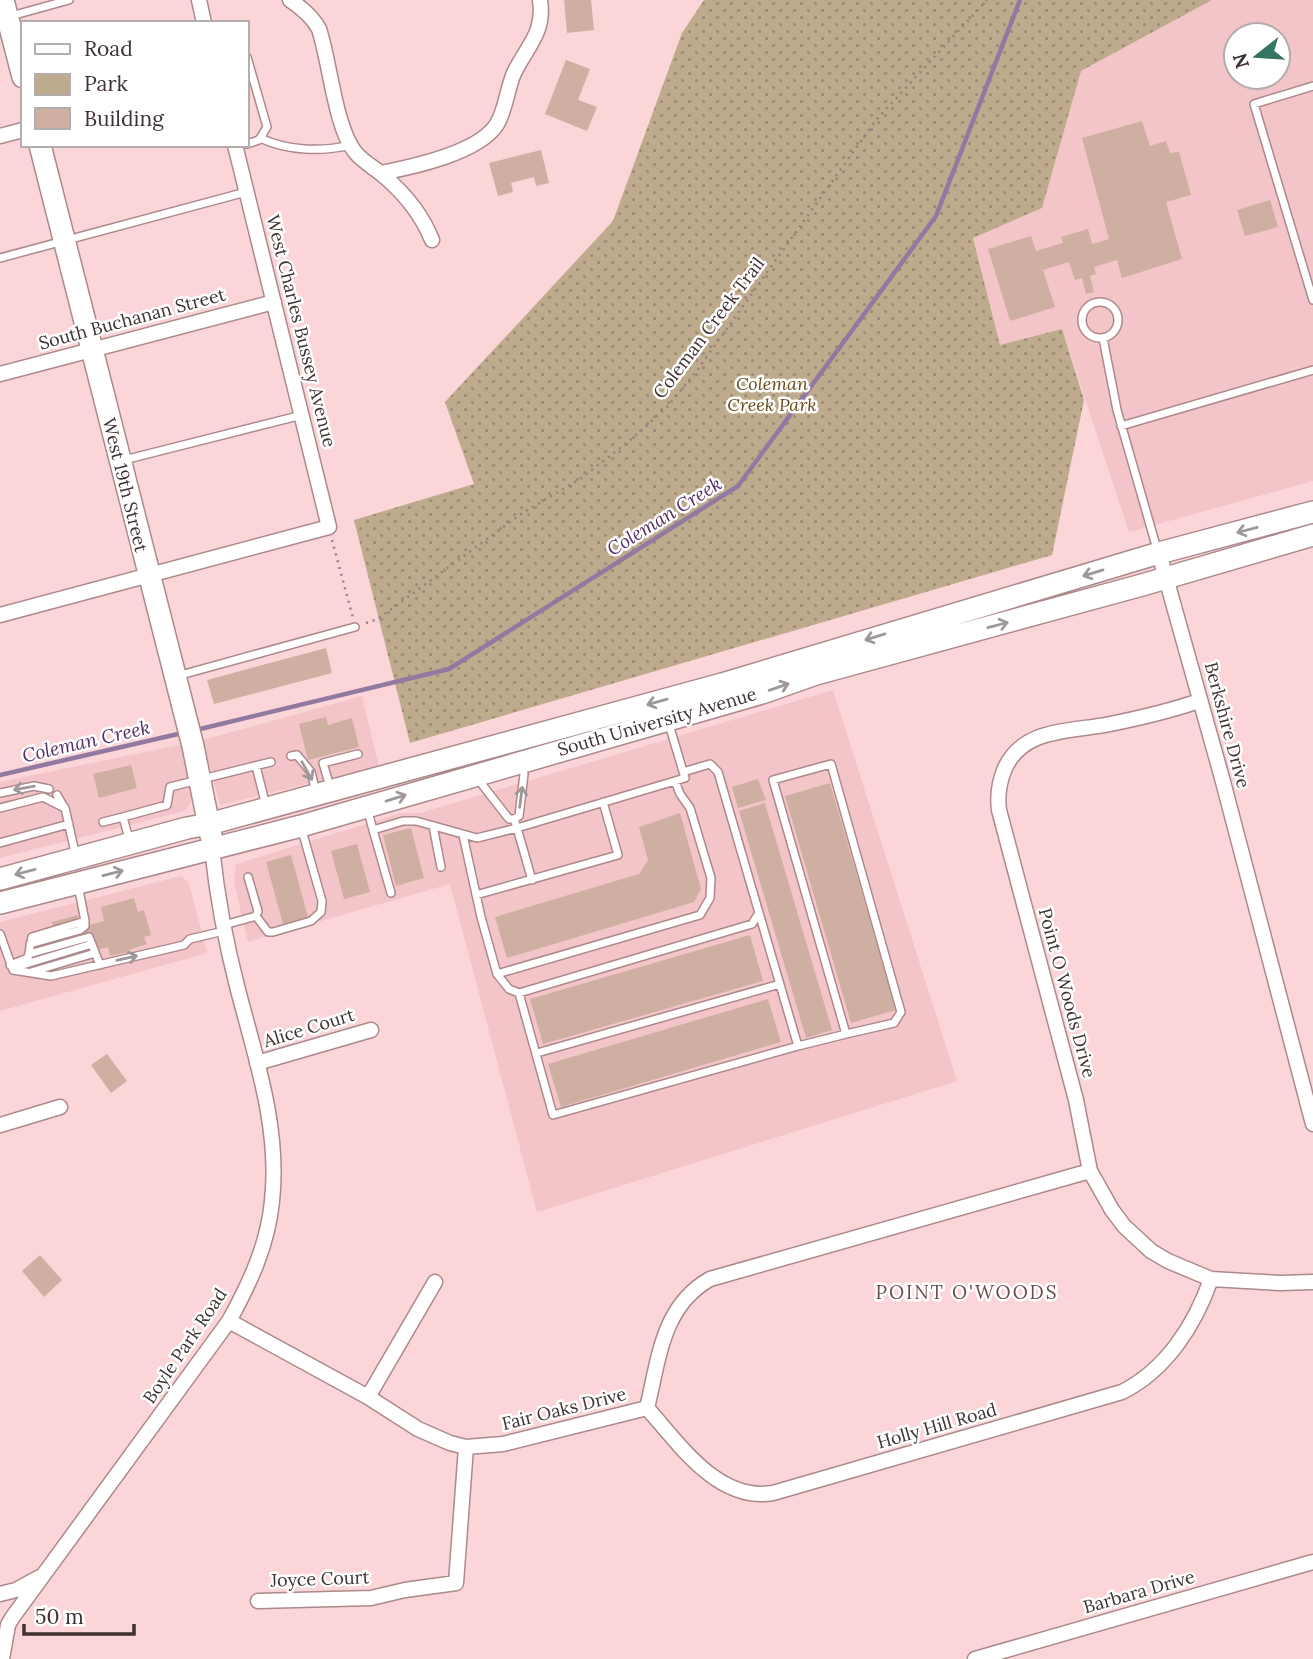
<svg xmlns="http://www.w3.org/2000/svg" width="1313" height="1659" viewBox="0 0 1313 1659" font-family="Lora,serif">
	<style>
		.built { fill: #f3c5c8; fill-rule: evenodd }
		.green { fill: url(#green-dots) }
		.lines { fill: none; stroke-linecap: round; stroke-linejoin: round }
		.stream { stroke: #9179a1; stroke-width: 4.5 }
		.building { fill: #cfafa1 }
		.lane-casing { stroke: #ac898b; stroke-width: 10 }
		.street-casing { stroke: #ac898b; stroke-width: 17 }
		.secondary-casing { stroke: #ac898b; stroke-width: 24 }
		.path { stroke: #977e7f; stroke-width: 2.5; stroke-dasharray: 2 5; stroke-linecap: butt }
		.lane { stroke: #fff; stroke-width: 7 }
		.street { stroke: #fff; stroke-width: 14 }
		.secondary { stroke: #fff; stroke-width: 21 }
		.oneway { stroke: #a09898 }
		.labels { text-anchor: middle; stroke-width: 5; stroke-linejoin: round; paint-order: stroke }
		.street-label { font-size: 18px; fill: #403132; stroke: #fff }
		.park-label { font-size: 18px; font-style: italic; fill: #694d1c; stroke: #fff }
		.water-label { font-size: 19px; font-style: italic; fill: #513064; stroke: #fff }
		.neighbourhood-label { font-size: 19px; letter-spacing: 2px; fill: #6c4d4f; stroke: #fff }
	</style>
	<defs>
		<pattern id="green-dots" width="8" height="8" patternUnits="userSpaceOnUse" patternTransform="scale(1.75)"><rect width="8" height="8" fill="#beab8e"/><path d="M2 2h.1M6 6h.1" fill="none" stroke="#9c8c75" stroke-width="1.8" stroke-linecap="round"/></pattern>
	</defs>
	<rect width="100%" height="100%" fill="#fbd5d7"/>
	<path class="built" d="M1212 0H1313V481L1129 532 1062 329 1000 345 973 238 1042 208 1081 71ZM1236 35H1278V77H1236Z
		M833 690 957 1081 537 1212 450 884 248 942 234 882 236 864 401 813H420Z
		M362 696 379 767 220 805 203 740Z
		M184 744 193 799 185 811 0 858V782Z
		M181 876 189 883 207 953 0 1011V922Z"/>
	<path class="green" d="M704 0H1212L1081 71 1042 208 973 238 1000 345 1062 329 1084 400 1052 555 410 743 354 520 474 484 445 402 613 221 682 33Z"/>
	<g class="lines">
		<path class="stream" d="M200 729 449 669 738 486 936 216 1020 0
			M0 775 178 734"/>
	</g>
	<path class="building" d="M564 0H591L594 30 567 33Z
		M566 60 590 69 578 100 597 107 587 131 545 114Z
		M1142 121 1150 146 1166 141 1170 153 1179 152 1191 195 1166 202 1182 259 1122 278 1117 260 1094 267 1096 274 1090 276 1094 292 1086 294 1082 278 1075 280 1069 262 1043 270 1055 307 1010 321 988 249 1031 236 1036 251 1063 243 1061 237 1088 229 1092 244 1109 239 1082 138Z
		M541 150 549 183 536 186 534 177 511 183 513 192 498 196 489 163Z
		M1270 200 1278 227 1245 236 1237 210Z
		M326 648 332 673 214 704 207 680Z
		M326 717 328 725 352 718 359 747 308 760 299 724Z
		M131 765 137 788 99 798 93 774Z
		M758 779 766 800 738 808 732 787Z
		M830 783 896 1010 851 1023 785 796Z
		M765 803 832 1030 806 1038 739 811Z
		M680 813 701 889 694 902 507 958 495 917 639 874 648 860 639 827Z
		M411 828 424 878 396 886 383 835Z
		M357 844 370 892 344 899 331 851Z
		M291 855 308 917 283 924 266 862Z
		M134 898 138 912 144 910 151 935 144 937 147 944 129 950V952L110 956 108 947 88 953 90 959 64 966 52 922 78 915 80 928 85 926 104 921 101 907Z
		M750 935 763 981 543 1044 530 999Z
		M768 999 781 1042 561 1107 548 1064Z
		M107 1054 127 1081 111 1093 91 1065Z
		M40 1255 62 1280 44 1297 22 1271Z"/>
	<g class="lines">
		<defs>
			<path id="lane" d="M11 16 69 0
				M247 57 267 127 259 140 247 144
				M1313 86 1254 104 1313 300
				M260 138C288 151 321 152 351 145
				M0 258 246 192
				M1082 320a18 18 0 1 1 36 0a18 18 0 1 1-36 0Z
				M1103 338 1117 410 1157 549
				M1121 426 1313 370
				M124 460 302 415
				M177 676 355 627
				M291 756 297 755 311 772 316 792
				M256 766 266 806
				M477 778 509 819H514L519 816 524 774 522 765
				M331 790 323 763 358 754
				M0 793 34 786 49 789
				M57 795 64 807
				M0 808 43 797 65 808 76 857
				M367 808 373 830 403 821H416L477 838 517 828 532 880
				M514 819 517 828 685 778 668 721
				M103 822 123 817
				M433 826 441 867
				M373 830 391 893
				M463 835 481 917 497 974 509 989 519 993 752 924 759 913 718 772 710 764 683 772
				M129 839 123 817 167 805 170 787 271 762
				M0 843 69 824
				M476 895 618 855 603 802
				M256 916 268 932H273L311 921 321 912 322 901 301 827
				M224 925 256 916 258 911 248 877
				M0 934 13 970 51 976 184 945 190 939 224 931
				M30 944 80 930 85 926V921
				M29 954 89 937 100 965
				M10 965 28 958 32 937 85 921 78 885
				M16 967 92 944
				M31 972 95 953
				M497 974 700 915 710 898 711 878 690 808 680 794 675 781
				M519 993 553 1115 798 1046 759 913
				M798 1046 846 1034 773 780 831 764 901 1012 894 1023 846 1034
				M537 1053 780 984"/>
			<path id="street" d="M199 0 204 23
				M290 0C302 8 312 16 319 29 330 62 335 127 355 152 363 162 375 168 384 176 405 194 422 215 432 240
				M0 136 23 130
				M381 173C412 167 479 153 497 124 506 109 507 89 514 73 527 46 545 33 540 0
				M0 374 274 302
				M1159 553 1222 778 1313 1124
				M0 615 329 527 235 145
				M1199 701C1170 711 1140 718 1110 724 1072 732 1024 727 1005 768 999 782 997 795 999 810L1076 1100 1090 1171 1112 1210 1124 1226 1151 1251 1168 1261 1211 1279 1280 1283 1313 1282
				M257 1063 371 1030
				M0 1125 60 1107
				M229 1321 368 1397 418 1429 450 1443 466 1447 503 1444 647 1408
				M368 1397 435 1282
				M647 1408C680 1445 718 1502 773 1493L1122 1392C1166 1370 1195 1325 1211 1279
				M647 1408C659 1359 662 1306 710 1279L1090 1171
				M0 1594 16 1590 40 1577
				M258 1601 371 1598 405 1590 456 1583 466 1447
				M2 1659 8 1625 12 1618 229 1321C250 1283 268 1244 272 1201 280 1129 256 1059 238 990 226 944 217 897 212 848
				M975 1659 1313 1562"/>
			<path id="secondary" d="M3 0 23 77
				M40 145 193 746 211 836
				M0 879 187 828 209 824 722 684 1159 553 1313 512
				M0 903 301 826 762 693 816 674 1142 585 1313 535"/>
		</defs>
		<use href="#lane" class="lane-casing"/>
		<use href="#street" class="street-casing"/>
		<use href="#secondary" class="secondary-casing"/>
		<path class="path" d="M332 540 353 618
			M366 623 378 619 521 514 580 479 633 438 669 405 698 369 876 120 987 0"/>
		<use href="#lane" class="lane"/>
		<use href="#street" class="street"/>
		<use href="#secondary" class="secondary"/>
	</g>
	<defs><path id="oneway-shaft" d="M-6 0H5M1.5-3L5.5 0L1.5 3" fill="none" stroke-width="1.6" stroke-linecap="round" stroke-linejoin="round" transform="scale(1.75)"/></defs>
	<g class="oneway">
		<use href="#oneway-shaft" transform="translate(1247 530) rotate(165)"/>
		<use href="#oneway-shaft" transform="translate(1093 573) rotate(163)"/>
		<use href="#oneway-shaft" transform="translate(998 625) rotate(-15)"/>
		<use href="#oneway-shaft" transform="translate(875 637) rotate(163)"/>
		<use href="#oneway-shaft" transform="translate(779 687) rotate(-19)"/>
		<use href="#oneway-shaft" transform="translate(657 702) rotate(164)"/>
		<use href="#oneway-shaft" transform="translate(307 771) rotate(61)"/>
		<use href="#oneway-shaft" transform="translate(24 788) rotate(170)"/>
		<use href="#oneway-shaft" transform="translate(521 797) rotate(-83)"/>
		<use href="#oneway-shaft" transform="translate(396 798) rotate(-17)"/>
		<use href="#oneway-shaft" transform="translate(25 872) rotate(165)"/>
		<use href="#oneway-shaft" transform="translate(113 873) rotate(-14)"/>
		<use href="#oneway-shaft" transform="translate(127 958) rotate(-13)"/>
	</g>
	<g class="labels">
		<g class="street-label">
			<text transform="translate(132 319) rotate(-15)" y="6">South Buchanan Street</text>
			<text transform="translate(709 328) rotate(-53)" y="6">Coleman Creek Trail</text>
			<text transform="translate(301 331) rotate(76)" y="6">West Charles Bussey Avenue</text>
			<text transform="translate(125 485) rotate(76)" y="6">West 19th Street</text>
			<text transform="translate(657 722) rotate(-16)" y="6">South University Avenue</text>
			<text transform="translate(1227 725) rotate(75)" y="6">Berkshire Drive</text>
			<text transform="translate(1067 993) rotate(75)" y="6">Point O Woods Drive</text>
			<text transform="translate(309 1028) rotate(-17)" y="6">Alice Court</text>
			<text transform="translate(185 1346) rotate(-56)" y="6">Boyle Park Road</text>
			<text transform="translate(564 1409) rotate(-14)" y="6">Fair Oaks Drive</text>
			<text transform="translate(937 1426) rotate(-16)" y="6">Holly Hill Road</text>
			<text transform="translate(320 1579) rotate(-2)" y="6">Joyce Court</text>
			<text transform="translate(1139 1592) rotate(-16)" y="6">Barbara Drive</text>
		</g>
		<g class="park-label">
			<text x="772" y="390">Coleman<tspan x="772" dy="21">Creek Park</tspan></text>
		</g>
		<g class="water-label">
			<text transform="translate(664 516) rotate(-32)" y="7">Coleman Creek</text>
			<text transform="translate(86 741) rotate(-13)" y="7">Coleman Creek</text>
		</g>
		<g class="neighbourhood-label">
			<text x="967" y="1299">POINT O'WOODS</text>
		</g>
	</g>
	<rect x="21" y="21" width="228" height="126" fill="#ffffff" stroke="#b3adad" stroke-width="2"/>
	<rect x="35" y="44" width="35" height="10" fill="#ffffff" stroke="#b3adad" stroke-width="2"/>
	<text x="84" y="56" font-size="21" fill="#403132">Road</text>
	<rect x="35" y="74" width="35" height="21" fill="#beab8e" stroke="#b3adad" stroke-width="2"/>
	<text x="84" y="91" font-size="21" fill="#403132">Park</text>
	<rect x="35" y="108" width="35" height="21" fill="#cfafa1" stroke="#b3adad" stroke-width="2"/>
	<text x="84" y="126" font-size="21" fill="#403132">Building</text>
	<g transform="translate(1257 56) rotate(253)"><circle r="33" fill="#ffffff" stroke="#b3adad" stroke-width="2"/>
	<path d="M0-5L12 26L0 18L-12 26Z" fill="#347463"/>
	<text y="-10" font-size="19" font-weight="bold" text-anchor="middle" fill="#403132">N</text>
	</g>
	<path d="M24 1624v10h110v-10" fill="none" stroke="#403132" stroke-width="3.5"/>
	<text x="35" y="1624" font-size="21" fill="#403132" stroke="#ffffff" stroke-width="5" paint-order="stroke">50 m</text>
</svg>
